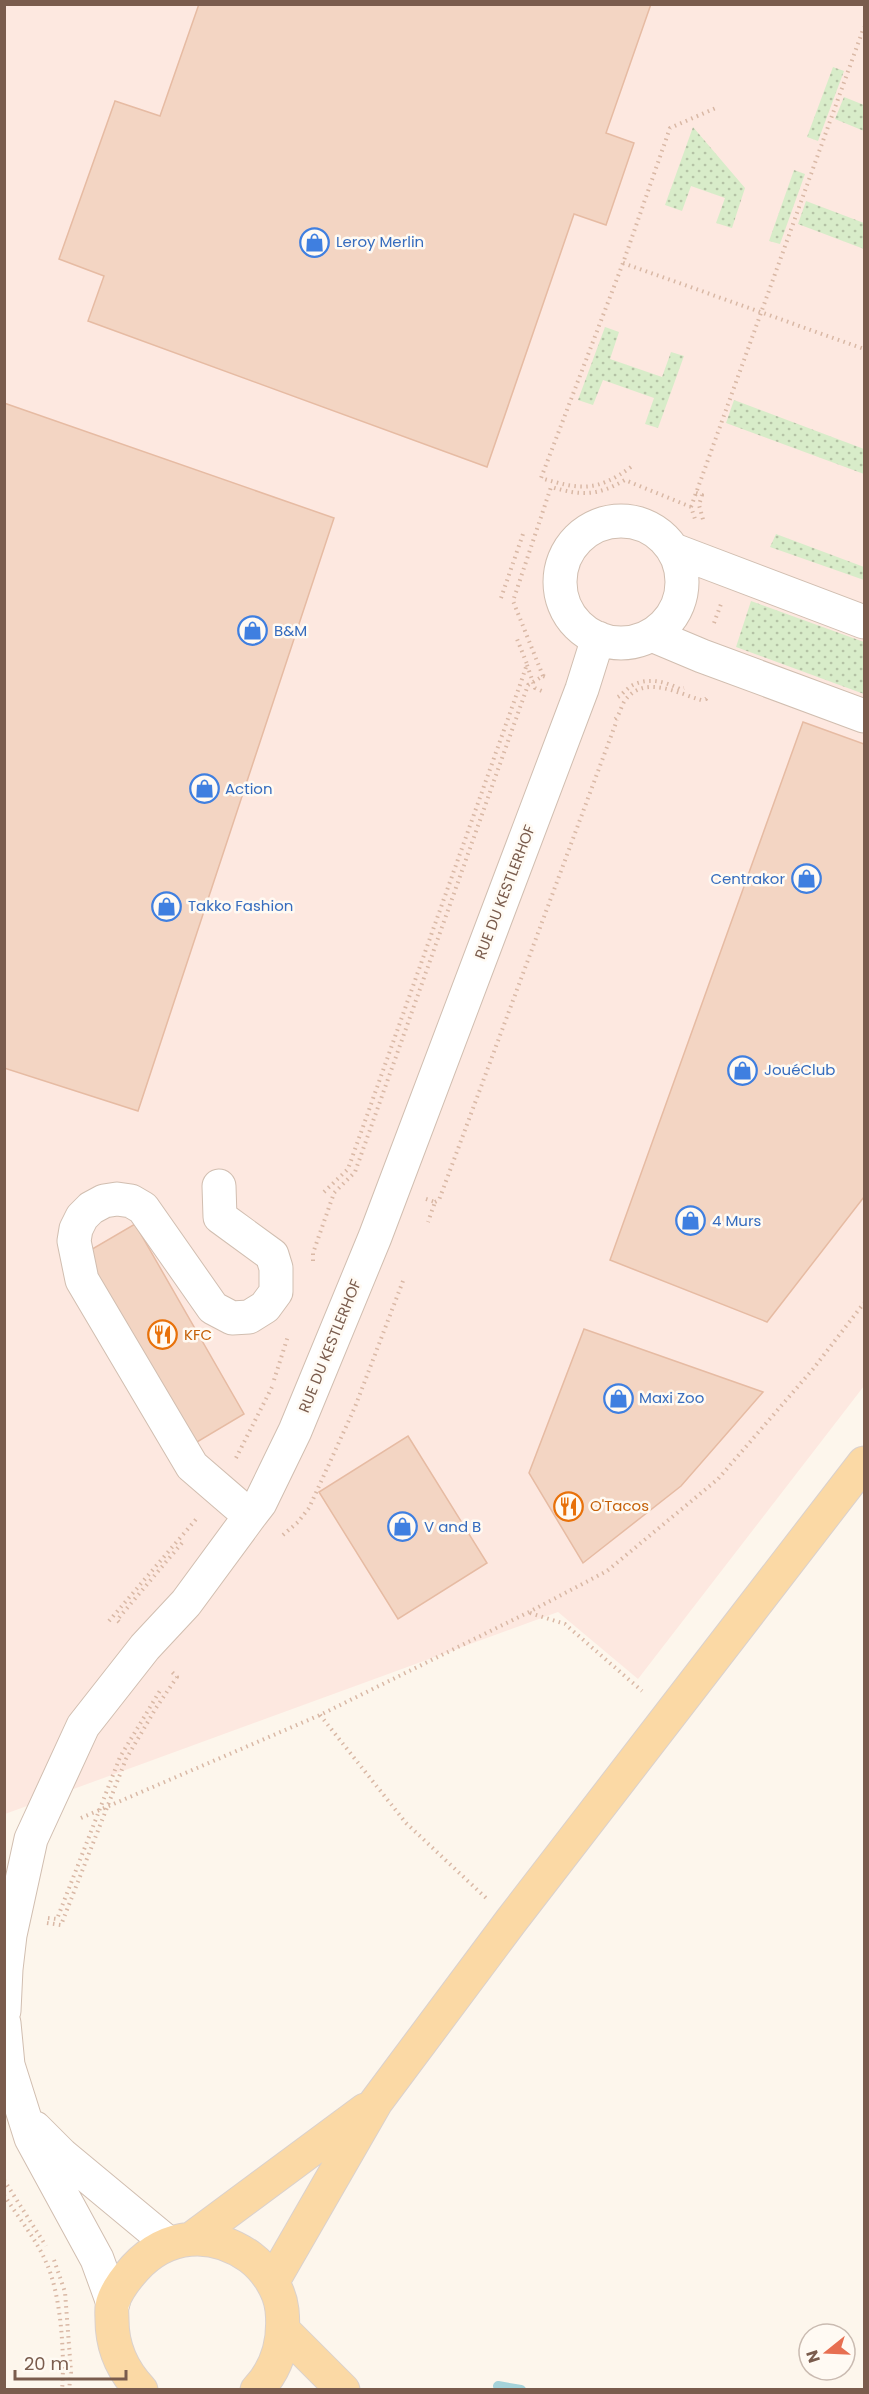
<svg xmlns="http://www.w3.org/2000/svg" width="869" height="2394" viewBox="0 0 869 2394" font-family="Poppins,sans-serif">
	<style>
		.commercial { fill: #fde8e0 }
		.green { fill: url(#green-dots) }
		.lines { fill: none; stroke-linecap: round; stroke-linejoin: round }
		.stream { stroke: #a5d3da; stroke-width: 10 }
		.building { fill: #f3d5c3; stroke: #e6bba3; stroke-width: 1.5 }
		.minor-casing { stroke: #d1beb0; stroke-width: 35 }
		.major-casing { stroke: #dad1cd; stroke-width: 35 }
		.path { stroke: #d9b8a5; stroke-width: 4; stroke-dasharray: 1.5 4.5; stroke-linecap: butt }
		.minor { stroke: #fff; stroke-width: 33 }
		.major { stroke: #fbd9a5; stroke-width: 33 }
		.labels { text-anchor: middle; stroke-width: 5; stroke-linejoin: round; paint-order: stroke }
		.shop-label { font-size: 15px; fill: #366cbe; stroke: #fffaf3; text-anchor: start }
		.street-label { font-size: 15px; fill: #7a5c4d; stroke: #fffaf3 }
		.food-label { font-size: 15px; fill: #c56008; stroke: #fffaf3; text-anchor: start }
	</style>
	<defs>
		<pattern id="green-dots" width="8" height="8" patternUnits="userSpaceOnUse" patternTransform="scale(1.5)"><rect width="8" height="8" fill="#d8ecc9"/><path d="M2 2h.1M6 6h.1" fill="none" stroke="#b4c2a5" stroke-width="1.8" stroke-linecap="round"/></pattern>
	</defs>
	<rect width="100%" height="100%" fill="#fdf6ec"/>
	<path class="commercial" d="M5 5H864V1386L638 1679 558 1612 5 1814Z"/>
	<path class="green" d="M833 67 844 71 818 141 807 137Z
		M844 97 864 105V131L835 119Z
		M693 127 745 188 732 228 716 223 725 198 691 186 682 211 665 205Z
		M794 170 805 174 780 244 769 241Z
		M806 201 864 223V249L798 224Z
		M605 327 619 332 610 359 662 377 671 352 684 356 658 428 645 424 654 398 603 380 593 405 578 400Z
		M734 400 864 449V474L726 423Z
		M776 534 864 567V580L770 547Z
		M751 601 864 642V694L736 647Z"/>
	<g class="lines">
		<path class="stream" d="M498 2386 521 2390"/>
	</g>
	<path class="building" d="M199 4H651L606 133 634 143 606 225 574 214 487 467 88 321 104 276 59 259 115 101 160 116Z
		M4 403 334 518 138 1111 4 1068Z
		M803 722 864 744V1197L767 1322 610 1260Z
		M135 1224 244 1414 192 1445 82 1255Z
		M584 1329 763 1392 681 1486 583 1563 529 1473Z
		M408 1436 487 1563 398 1619 319 1492Z"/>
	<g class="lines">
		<defs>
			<path id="minor" d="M560 582a61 61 0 1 1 122 0a61 61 0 1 1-122 0Z
				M674 550 864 622
				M652 635 702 656 864 716
				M219 1186 220 1217 272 1255 276 1268V1292L265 1307 249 1317 232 1318 213 1308 143 1208 131 1201 117 1199 104 1201 91 1208 82 1217 76 1229 74 1241 82 1280 192 1466 250 1516
				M4 2011 6 1969 10 1935 31 1839 83 1726 145 1647 186 1603 250 1516 260 1503 295 1431 375 1237 582 689 598 638
				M4 2023 8 2065 31 2138 97 2259 113 2303
				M35 2128 62 2155 168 2243"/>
			<path id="major" d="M191 2239 365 2110
				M273 2281 376 2102 511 1921 864 1463
				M284 2331 343 2390
				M141 2390C122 2370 112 2348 112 2320 112 2315 111 2307 113 2302 117 2289 127 2277 135 2268 167 2233 212 2230 250 2257 266 2269 280 2290 282 2310 285 2340 278 2368 257 2390"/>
		</defs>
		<use href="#minor" class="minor-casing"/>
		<use href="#major" class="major-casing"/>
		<path class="path" d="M623 263 864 349
			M631 467C597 492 580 490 541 478L623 263 670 128 718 107
			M696 493 702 495 699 505 704 523
			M691 507 864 27
			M501 598 523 534
			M714 623 721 604
			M527 665 535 688 544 692
			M543 676 513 601 551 487C582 496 597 496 625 480L691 507 695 519
			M618 697C623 694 627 688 633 685 649 677 666 682 680 689L684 688
			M615 719C620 715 621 705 626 699 646 675 677 693 701 700L706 699 709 695
			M324 1192 348 1169 521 682 527 664 517 639
			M426 1199 435 1202 428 1222
			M435 1202 439 1200 617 720
			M313 1261V1253L334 1193 355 1172 528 685 543 676 548 678
			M274 1380 288 1336
			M236 1458 272 1387
			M283 1535 298 1522 309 1508 355 1407 403 1281
			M530 1613 565 1624 642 1691
			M109 1621 198 1517
			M119 1622 117 1620 182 1543
			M320 1715 406 1823 486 1898
			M81 1818 320 1715 529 1612 607 1571 718 1479 813 1369 864 1303
			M48 1918 57 1919 120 1757 161 1689
			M47 1923 61 1925 126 1759 156 1708 177 1677 171 1671
			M4 2180 46 2246
			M4 2195C18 2217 36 2239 46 2262 61 2294 65 2355 62 2390
			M54 2260 65 2292 71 2372 69 2390"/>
		<use href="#minor" class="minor"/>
		<use href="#major" class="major"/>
	</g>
	<defs>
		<symbol id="shop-ring" viewBox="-11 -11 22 22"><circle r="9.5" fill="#fffaf3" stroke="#3f7fe0" stroke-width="1.5"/><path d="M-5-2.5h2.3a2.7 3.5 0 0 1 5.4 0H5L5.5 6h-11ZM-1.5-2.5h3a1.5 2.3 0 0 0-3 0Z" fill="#3f7fe0"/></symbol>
		<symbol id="restaurant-ring" viewBox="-11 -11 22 22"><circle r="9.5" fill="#fffaf3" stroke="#e8710a" stroke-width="1.5"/><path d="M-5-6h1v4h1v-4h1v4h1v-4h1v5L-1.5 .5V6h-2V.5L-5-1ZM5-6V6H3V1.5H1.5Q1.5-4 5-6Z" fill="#e8710a"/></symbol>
	</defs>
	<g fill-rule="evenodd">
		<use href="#shop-ring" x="298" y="226" width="33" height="33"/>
		<use href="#shop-ring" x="236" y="614" width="33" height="33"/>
		<use href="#shop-ring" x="188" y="772" width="33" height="33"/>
		<use href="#shop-ring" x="790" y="862" width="33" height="33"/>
		<use href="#shop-ring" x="150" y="890" width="33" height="33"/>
		<use href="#shop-ring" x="726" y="1054" width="33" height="33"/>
		<use href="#shop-ring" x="674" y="1204" width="33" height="33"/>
		<use href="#restaurant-ring" x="146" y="1318" width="33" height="33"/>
		<use href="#shop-ring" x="602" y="1382" width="33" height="33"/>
		<use href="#restaurant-ring" x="552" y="1490" width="33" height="33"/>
		<use href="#shop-ring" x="386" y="1510" width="33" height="33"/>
	</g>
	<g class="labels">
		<g class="shop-label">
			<text x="336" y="247">Leroy Merlin</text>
			<text x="274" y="636">B&amp;M</text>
			<text x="225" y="794">Action</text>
			<text x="785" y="884" text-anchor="end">Centrakor</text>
			<text x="188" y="911">Takko Fashion</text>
			<text x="764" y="1075">JouéClub</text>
			<text x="712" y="1226">4 Murs</text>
			<text x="639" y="1403">Maxi Zoo</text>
			<text x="424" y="1532">V and B</text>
		</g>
		<g class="street-label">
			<text transform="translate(505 892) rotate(-69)" y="5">RUE DU KESTLERHOF</text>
			<text transform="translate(330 1346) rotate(-68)" y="5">RUE DU KESTLERHOF</text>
		</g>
		<g class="food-label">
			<text x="184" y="1340">KFC</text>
			<text x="590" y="1511">O'Tacos</text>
		</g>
	</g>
	<rect width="869" height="2394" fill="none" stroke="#7a5c4d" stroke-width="12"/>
	<g transform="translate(827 2352) rotate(252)"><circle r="28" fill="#fffaf3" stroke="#cabbb1" stroke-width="1.5"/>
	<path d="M0-4.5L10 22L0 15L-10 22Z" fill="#e76f51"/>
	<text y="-9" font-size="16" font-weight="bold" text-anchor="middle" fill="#7a5c4d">N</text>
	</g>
	<path d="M15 2370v9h111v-9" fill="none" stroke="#7a5c4d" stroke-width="3"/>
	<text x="24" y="2370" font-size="18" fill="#7a5c4d" stroke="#fffaf3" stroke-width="4.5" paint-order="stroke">20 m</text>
</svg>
